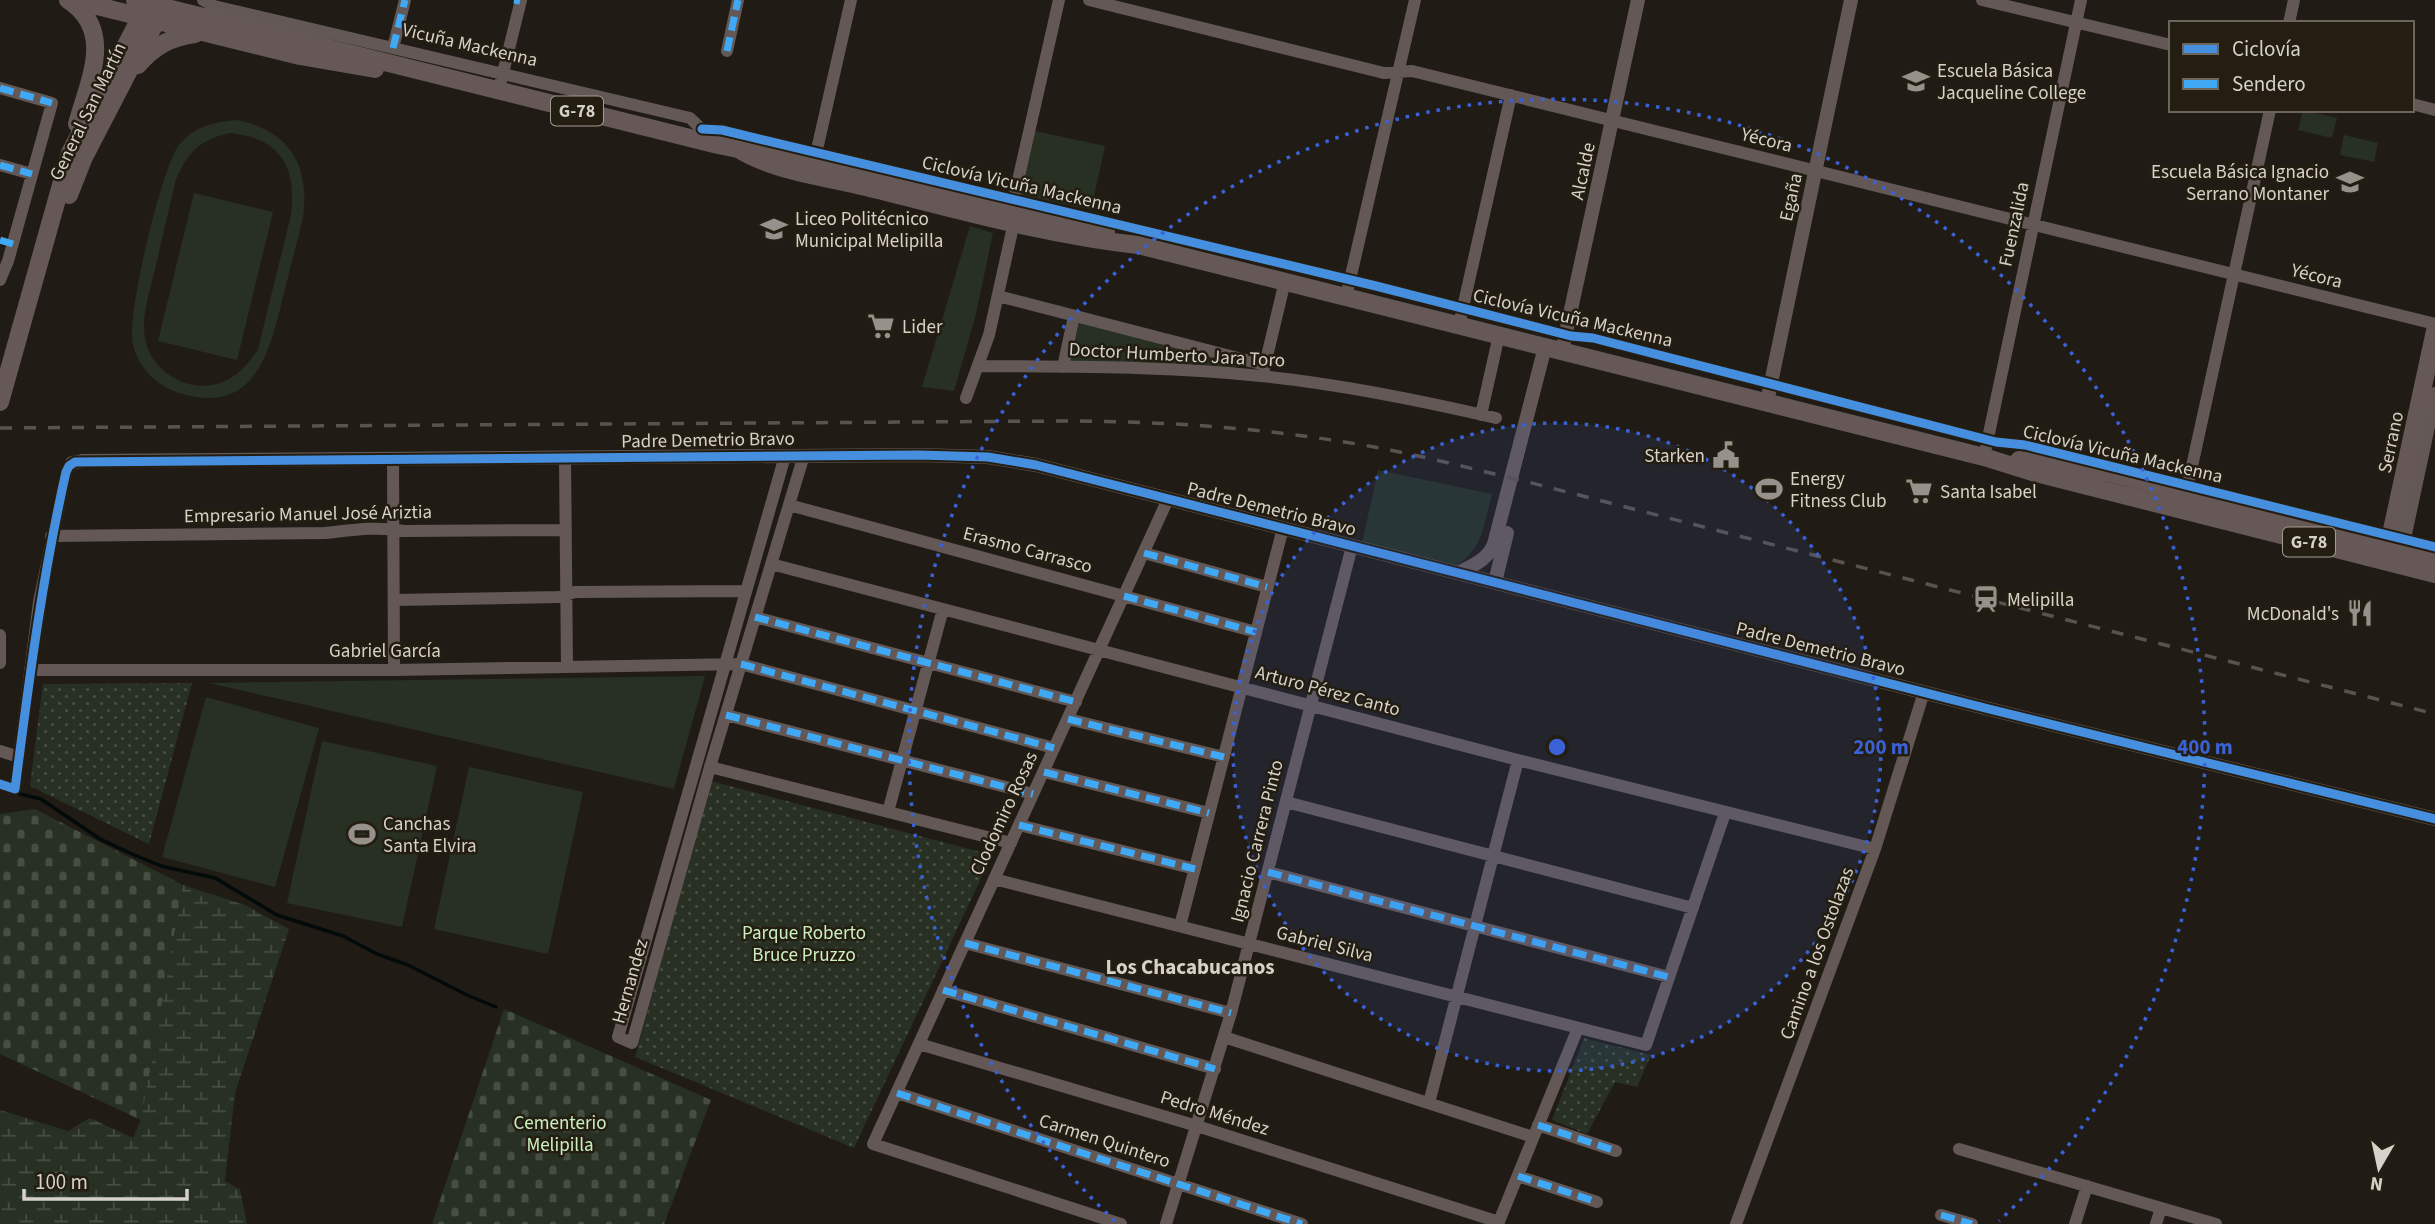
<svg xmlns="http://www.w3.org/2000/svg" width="2435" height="1224" viewBox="0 0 2435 1224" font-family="'Source Sans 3',sans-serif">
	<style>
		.grass { fill: #273023; fill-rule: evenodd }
		.wetland { fill: url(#wetland-marsh) }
		.cemetery { fill: url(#cemetery-stones) }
		.park { fill: url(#park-dots) }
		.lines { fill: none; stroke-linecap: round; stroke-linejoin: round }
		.stream { stroke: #030a0a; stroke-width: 3.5 }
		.minor { stroke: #645856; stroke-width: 12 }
		.tertiary { stroke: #645856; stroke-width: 14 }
		.primary { stroke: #655856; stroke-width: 18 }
		.rail { stroke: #59534e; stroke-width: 3.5; stroke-dasharray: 12 12; stroke-linecap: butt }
		.quiet { stroke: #3fa9f5; stroke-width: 7; stroke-dasharray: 14 7; stroke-linecap: butt }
		.cycleway-casing { stroke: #241d11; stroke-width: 13 }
		.cycleway { stroke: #468fdf; stroke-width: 9 }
		.ring { fill: none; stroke: #3962d6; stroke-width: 3.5; stroke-dasharray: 3.5 7 }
		.labels { text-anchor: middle; stroke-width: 5; stroke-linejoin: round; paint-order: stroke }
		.shield { fill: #241d11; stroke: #a19c92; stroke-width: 2 }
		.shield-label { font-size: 18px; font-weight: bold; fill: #d6d2ca }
		.street-label { font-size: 19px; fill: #d6d2ca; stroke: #241d11 }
		.poi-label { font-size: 19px; fill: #d6d2ca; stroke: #241d11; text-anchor: start }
		.park-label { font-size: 19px; fill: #caefbf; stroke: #241d11 }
		.neighbourhood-label { font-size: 21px; font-weight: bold; fill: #d6d2ca; stroke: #241d11 }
		.centre { fill: #3962d6; stroke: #241d11; stroke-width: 3.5 }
		.ring-label { font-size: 21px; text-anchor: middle; font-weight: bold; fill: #3962d6; stroke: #241d11; stroke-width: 5; stroke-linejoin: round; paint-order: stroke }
	</style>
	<defs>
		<pattern id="wetland-marsh" width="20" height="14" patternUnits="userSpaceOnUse" patternTransform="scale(1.75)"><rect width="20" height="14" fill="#273023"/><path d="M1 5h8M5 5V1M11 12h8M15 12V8" fill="none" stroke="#464d42"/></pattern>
		<pattern id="cemetery-stones" width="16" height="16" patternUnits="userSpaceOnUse" patternTransform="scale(1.75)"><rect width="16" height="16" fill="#273023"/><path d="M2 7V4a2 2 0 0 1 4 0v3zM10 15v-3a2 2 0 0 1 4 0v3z" fill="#464d42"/></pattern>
		<pattern id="park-dots" width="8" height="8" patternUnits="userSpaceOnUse" patternTransform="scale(1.75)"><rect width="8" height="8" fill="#273023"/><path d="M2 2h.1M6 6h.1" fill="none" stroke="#464d42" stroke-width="1.8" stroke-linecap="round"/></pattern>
	</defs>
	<rect width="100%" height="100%" fill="#201c15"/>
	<path class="grass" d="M2303 110 2337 118 2332 138 2298 130Z
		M237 120C290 131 310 165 303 218 296 245 289 273 282 301 269 354 254 414 183 394 159 388 138 369 133 344 126 315 161 173 177 148 191 127 214 122 237 120ZM230 133C281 138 297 168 291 215L258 349C246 369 228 386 202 386 175 385 149 365 145 338 141 315 150 291 155 269 162 239 169 209 176 179 189 151 199 140 230 133Z
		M1031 130 1105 146 1091 210 1017 194Z
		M2344 135 2378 143 2374 162 2340 155Z
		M194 193 273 212 237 360 158 341Z
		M970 226 993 233 976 314 954 391 922 387Z
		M1079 322 1238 361 1235 369 1070 361Z
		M1378 470 1492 494C1483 528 1483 552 1449 570L1360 552Z
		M705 676 674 789 209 683Z
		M206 697 319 728 275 887 162 857Z
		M322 741 437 766 402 927 287 903Z
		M469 767 583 792 548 954 434 929Z"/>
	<path class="wetland" d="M183 885 245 905 289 929 235 1093 225 1181 240 1189 247 1224H0V1110L68 1131 90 1118 133 1138 141 1120Z"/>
	<path class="cemetery" d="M35 809 183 885 141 1120 0 1054V814Z
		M504 1009 711 1100 664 1224H432Z"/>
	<path class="park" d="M192 683 149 844 30 786 43 684Z
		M711 781 992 855 854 1148 635 1057Z
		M1584 1038 1651 1055 1637 1087 1615 1082 1587 1134 1552 1120Z"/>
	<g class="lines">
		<path class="stream" d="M16 793 41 799 100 839 132 854 161 866 215 878 277 915 343 936 377 954 408 965 467 995 496 1007"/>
		<path class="minor" d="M203 0 214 6 690 118 717 144
			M1089 0 1384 73 1412 71 2435 324
			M1982 0 2171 45
			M2289 23 2294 0
			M393 48 405 0
			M727 51 738 0
			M501 81 521 0
			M0 88 52 103 8 261 0 280
			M2412 104 2435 110
			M0 165 32 174
			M813 167 851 0
			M998 296 1265 365
			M1346 297 1415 0
			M1459 325 1511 95
			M978 366C1073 367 1167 366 1261 376 1340 384 1419 400 1496 418
			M1063 367 1074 316
			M1263 373 1285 281
			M966 398 989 335 1014 222 1012 207 1059 0
			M1481 415 1499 335
			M785 456 618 1037 632 1043 710 767 804 455
			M1984 457 2081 0
			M565 458 567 667
			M393 459 394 670
			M2185 498 2270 110
			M789 505 1256 632
			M51 536 325 533C353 530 376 526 404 531L566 530
			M1144 553 1267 587
			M771 564 1518 760 1875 849
			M394 600 559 597 575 592 746 591
			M755 617 1076 702
			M0 635V663
			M30 670H394L741 664 1054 748
			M726 715 1033 794
			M1068 719 1224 757
			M0 751 19 757
			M710 767 1011 843
			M1044 772 1209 813
			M0 784 15 789 39 602 66 472 72 463
			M1286 802 1693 908
			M888 812 943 609
			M1019 825 1195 869
			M1268 872 1669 977
			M994 879 1646 1045 1725 813
			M1180 926 1283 528
			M965 943 1231 1013
			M943 990 1215 1069
			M1224 1037 1533 1137
			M919 1044 1197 1126 1499 1222
			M897 1093 1302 1224
			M1429 1103 1518 760
			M1538 1125 1616 1151
			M1959 1149 2216 1224
			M1518 1176 1597 1202
			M1941 1215 1972 1224
			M1121 1224 873 1144 1168 499
			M1166 1224 1231 1013 1352 546
			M1498 1224 1578 1028
			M1736 1224 1875 849 1924 692
			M2075 1224 2087 1186
			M2156 1224 2161 1208"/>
		<path class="tertiary" d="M1562 351 1638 0
			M1767 402 1851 0
			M72 463 82 461 919 455 988 457 1036 465 1985 708 2435 819
			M2400 557 2435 394
			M1460 572C1474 565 1488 559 1494 544L1545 347
			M1495 582 1507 533"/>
		<path class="primary" d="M68 0C116 31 88 82 77 124
			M73 0 300 56 375 69
			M135 0C329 49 523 98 718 145L738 149 770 151 1012 207 1106 232
			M138 65C154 46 171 37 195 34
			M738 149C773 171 826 177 866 187 956 209 1046 235 1138 245L1984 457 2032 472 2435 574
			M69 195 84 157 140 49 161 14
			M0 402 70 153 148 3
			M2019 460 2076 466 2110 473 2435 556
			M2387 553 2435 331"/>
		<path class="rail" d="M0 428 1063 421C1164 421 1264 428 1363 445 1416 454 1468 468 1520 480L2435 714"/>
		<path class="quiet" d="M514 0 520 1
			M393 48 405 0
			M727 51 738 0
			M0 88 52 103
			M0 165 32 174
			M0 240 13 244
			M1144 553 1267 587
			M1124 596 1256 632
			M755 617 1076 702
			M741 664 1054 748
			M726 715 1033 794
			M1068 719 1224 757
			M1044 772 1209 813
			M1019 825 1195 869
			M1268 872 1669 977
			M965 943 1231 1013
			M943 990 1215 1069
			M897 1093 1302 1224
			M1538 1125 1616 1151
			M1518 1176 1597 1202
			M1941 1215 1972 1224"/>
		<defs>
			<path id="cycleway" d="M702 129 722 130 1376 286 1571 336 1593 338 1996 442 2025 445 2435 547
				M0 784 15 789C29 681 42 578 66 472L69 466 75 462 919 455 988 457 1036 465 1985 708 2435 819"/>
		</defs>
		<use href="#cycleway" class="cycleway-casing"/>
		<use href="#cycleway" class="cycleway"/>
	</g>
	<circle cx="1557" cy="747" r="324" fill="#3962d6" fill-opacity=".12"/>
	<g class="ring">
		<circle cx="1557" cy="747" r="324"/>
		<path d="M1115 1221A648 648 0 1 1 1999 1221"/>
	</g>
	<defs>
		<symbol id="school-bare" viewBox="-9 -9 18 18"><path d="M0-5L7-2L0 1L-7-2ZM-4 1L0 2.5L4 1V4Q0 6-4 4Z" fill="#96928b" stroke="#241d11" stroke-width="2.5" paint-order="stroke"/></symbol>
		<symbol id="supermarket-bare" viewBox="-9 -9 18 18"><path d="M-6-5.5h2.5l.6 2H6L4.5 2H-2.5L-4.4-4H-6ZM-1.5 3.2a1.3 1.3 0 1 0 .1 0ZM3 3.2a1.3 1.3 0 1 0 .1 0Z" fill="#96928b" stroke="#241d11" stroke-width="2.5" paint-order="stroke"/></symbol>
		<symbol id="civic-bare" viewBox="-9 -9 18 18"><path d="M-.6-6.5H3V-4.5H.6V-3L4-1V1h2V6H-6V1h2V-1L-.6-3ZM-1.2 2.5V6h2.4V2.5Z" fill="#96928b" stroke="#241d11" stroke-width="2.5" paint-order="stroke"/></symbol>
		<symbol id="stadium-bare" viewBox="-9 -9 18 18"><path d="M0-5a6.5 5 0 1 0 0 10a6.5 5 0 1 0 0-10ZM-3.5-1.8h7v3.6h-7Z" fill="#96928b" stroke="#241d11" stroke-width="2.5" paint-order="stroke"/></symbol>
		<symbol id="station-bare" viewBox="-9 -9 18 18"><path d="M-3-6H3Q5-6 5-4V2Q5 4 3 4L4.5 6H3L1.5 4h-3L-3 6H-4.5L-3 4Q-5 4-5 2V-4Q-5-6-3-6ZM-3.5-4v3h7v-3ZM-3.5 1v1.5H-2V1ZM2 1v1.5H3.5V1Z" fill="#96928b" stroke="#241d11" stroke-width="2.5" paint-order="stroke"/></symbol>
		<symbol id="restaurant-bare" viewBox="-9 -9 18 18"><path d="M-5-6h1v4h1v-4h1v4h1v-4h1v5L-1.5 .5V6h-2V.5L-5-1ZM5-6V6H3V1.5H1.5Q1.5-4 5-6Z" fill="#96928b" stroke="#241d11" stroke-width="2.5" paint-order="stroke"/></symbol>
	</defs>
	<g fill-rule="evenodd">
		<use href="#school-bare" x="1897" y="62" width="38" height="38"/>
		<use href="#school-bare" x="2331" y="163" width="38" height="38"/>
		<use href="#school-bare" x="755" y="210" width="38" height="38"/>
		<use href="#supermarket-bare" x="862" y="307" width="38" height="38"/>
		<use href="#civic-bare" x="1707" y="436" width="38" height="38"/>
		<use href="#stadium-bare" x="1750" y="470" width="38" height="38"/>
		<use href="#supermarket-bare" x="1900" y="472" width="38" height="38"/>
		<use href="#station-bare" x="1967" y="580" width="38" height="38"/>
		<use href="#restaurant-bare" x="2341" y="594" width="38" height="38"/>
		<use href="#stadium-bare" x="343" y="815" width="38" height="38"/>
	</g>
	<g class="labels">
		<g class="shield">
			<rect x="551" y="96.5" width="52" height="29" rx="5"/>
			<rect x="2283" y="527.5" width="52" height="29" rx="5"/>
		</g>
		<g class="shield-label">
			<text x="577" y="117">G-78</text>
			<text x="2309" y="548">G-78</text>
		</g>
		<g class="street-label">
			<text transform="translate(470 44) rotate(13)" y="7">Vicuña Mackenna</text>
			<text transform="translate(87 111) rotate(-64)" y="7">General San Martín</text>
			<text transform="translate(1767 139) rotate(14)" y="7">Yécora</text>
			<text transform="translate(1582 171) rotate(-78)" y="7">Alcalde</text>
			<text transform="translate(1022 184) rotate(13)" y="7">Ciclovía Vicuña Mackenna</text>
			<text transform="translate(1790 197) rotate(-78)" y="7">Egaña</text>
			<text transform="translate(2013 224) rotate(-78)" y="7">Fuenzalida</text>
			<text transform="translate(2317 275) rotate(14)" y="7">Yécora</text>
			<text transform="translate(1573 317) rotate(13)" y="7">Ciclovía Vicuña Mackenna</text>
			<text transform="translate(1177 354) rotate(3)" y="7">Doctor Humberto Jara Toro</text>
			<text transform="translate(708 439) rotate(-1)" y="7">Padre Demetrio Bravo</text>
			<text transform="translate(2390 442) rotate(-78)" y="7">Serrano</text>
			<text transform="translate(2123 453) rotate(13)" y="7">Ciclovía Vicuña Mackenna</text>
			<text transform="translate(1272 508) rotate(14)" y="7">Padre Demetrio Bravo</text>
			<text transform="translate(308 513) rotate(-1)" y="7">Empresario Manuel José Ariztia</text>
			<text transform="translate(1028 549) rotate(15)" y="7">Erasmo Carrasco</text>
			<text transform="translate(1821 648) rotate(14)" y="7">Padre Demetrio Bravo</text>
			<text x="385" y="657">Gabriel García</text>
			<text transform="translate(1328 690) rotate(15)" y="7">Arturo Pérez Canto</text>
			<text transform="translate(1003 813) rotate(-65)" y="7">Clodomiro Rosas</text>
			<text transform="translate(1256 841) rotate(-76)" y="7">Ignacio Carrera Pinto</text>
			<text transform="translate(1325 943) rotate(14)" y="7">Gabriel Silva</text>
			<text transform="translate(1816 953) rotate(-70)" y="7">Camino a los Ostolazas</text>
			<text transform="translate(629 981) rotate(-74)" y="7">Hernandez</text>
			<text transform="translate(1215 1112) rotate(17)" y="7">Pedro Méndez</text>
			<text transform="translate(1105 1140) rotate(18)" y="7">Carmen Quintero</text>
		</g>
		<g class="poi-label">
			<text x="1937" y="77">Escuela Básica<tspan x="1937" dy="22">Jacqueline College</tspan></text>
			<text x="2329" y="178" text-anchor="end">Escuela Básica Ignacio<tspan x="2329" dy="22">Serrano Montaner</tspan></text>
			<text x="795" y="225">Liceo Politécnico<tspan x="795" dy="22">Municipal Melipilla</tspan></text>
			<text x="902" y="333">Lider</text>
			<text x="1705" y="462" text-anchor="end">Starken</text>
			<text x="1790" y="485">Energy<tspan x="1790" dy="22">Fitness Club</tspan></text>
			<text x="1940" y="498">Santa Isabel</text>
			<text x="2007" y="606">Melipilla</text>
			<text x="2339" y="620" text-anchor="end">McDonald's</text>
			<text x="383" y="830">Canchas<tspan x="383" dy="22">Santa Elvira</tspan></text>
		</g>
		<g class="park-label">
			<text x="804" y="939">Parque Roberto<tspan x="804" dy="22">Bruce Pruzzo</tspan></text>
			<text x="560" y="1129">Cementerio<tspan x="560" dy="22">Melipilla</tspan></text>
		</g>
		<g class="neighbourhood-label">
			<text x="1190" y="974">Los Chacabucanos</text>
		</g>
	</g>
	<circle cx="1557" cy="747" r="10" class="centre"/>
	<g class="ring-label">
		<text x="1881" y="754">200 m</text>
		<text x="2205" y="754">400 m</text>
	</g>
	<rect x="2169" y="21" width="245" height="91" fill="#241d11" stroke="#6b655b" stroke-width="2"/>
	<rect x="2183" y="44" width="35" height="10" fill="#468fdf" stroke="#6b655b" stroke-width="2"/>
	<text x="2232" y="56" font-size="21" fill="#d6d2ca">Ciclovía</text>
	<rect x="2183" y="79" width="35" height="10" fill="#3fa9f5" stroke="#6b655b" stroke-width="2"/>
	<text x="2232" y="91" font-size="21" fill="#d6d2ca">Sendero</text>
	<g transform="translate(2379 1168) rotate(189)" stroke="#241d11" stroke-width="5" paint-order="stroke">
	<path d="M0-5L12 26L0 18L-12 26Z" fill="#d6d2ca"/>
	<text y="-10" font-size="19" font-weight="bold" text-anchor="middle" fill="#d6d2ca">N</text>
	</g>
	<path d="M24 1189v10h163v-10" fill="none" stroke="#d6d2ca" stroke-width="3.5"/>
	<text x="35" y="1189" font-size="21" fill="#d6d2ca" stroke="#241d11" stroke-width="5" paint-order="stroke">100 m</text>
</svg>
